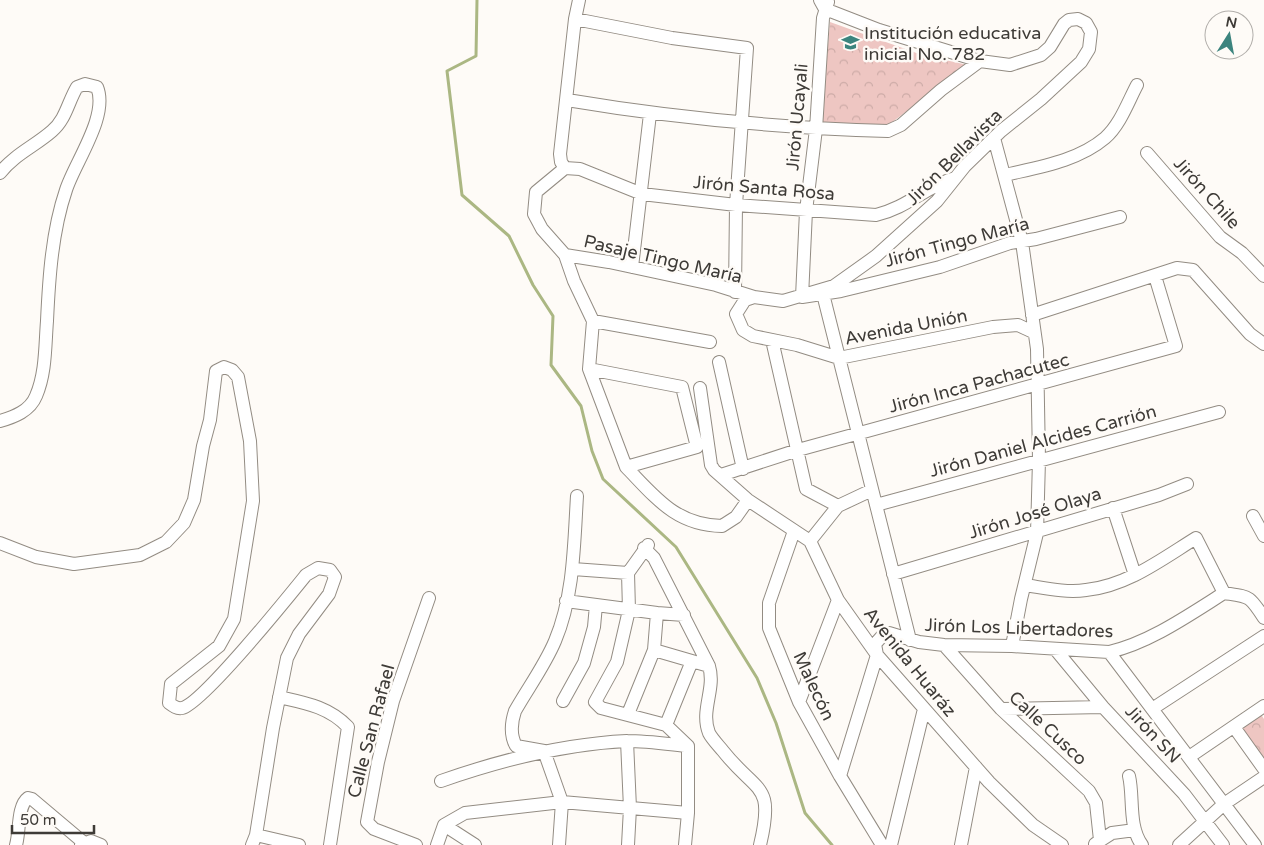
<svg xmlns="http://www.w3.org/2000/svg" width="1264" height="845" viewBox="0 0 1264 845" font-family="'Varela Round',sans-serif">
	<style>
		.park { fill: url(#park-crowns) }
		.lines { fill: none; stroke-linecap: round; stroke-linejoin: round }
		.stream { stroke: #abb783; stroke-width: 3 }
		.minor-casing { stroke: #938c83; stroke-width: 14 }
		.minor { stroke: #fff; stroke-width: 12 }
		.labels { text-anchor: middle; stroke-width: 5; stroke-linejoin: round; paint-order: stroke }
		.poi-label { font-size: 18px; fill: #3e3b37; stroke: #fefbf7; text-anchor: start }
		.street-label { font-size: 18px; fill: #3e3b37; stroke: #fefbf7 }
	</style>
	<defs>
		<pattern id="park-crowns" width="20" height="18" patternUnits="userSpaceOnUse" patternTransform="scale(1.25)"><rect width="20" height="18" fill="#eec6c2"/><path d="M2 6a3 3 0 1 1 6 0M12 15a3 3 0 1 1 6 0" fill="none" stroke="#cdaba7"/></pattern>
	</defs>
	<rect width="100%" height="100%" fill="#fefbf7"/>
	<path class="park" d="M830 22 922 55 968 65 887 126H821Z
		M1260 713 1264 719V764L1238 728Z"/>
	<g class="lines">
		<path class="stream" d="M477 0 476 56 447 71 462 195 509 236 533 285 553 316 551 365 581 406 592 451 603 479 676 547 757 678 776 723 805 813 832 845"/>
		<defs>
			<path id="minor" d="M828 2 823 18 816 129 806 211 802 297 841 291 940 267 1010 243 1036 239 1120 217
				M575 19 672 38 747 48 736 205 735 292
				M567 100C674 118 780 128 888 131L901 125 941 90 980 61
				M994 138 1022 242 1037 349 1039 460 1037 533 1021 599 1012 646
				M1147 153 1220 237 1242 253 1264 276
				M565 168 536 192 534 214 542 229 565 255 574 281 593 321 589 369 682 387 697 447 626 467C656 498 676 525 722 526L736 517 748 500
				M565 168 580 169 642 194 736 205 876 215C909 207 924 187 955 178
				M565 168 561 162 560 154 575 19 579 0
				M0 173C15 154 35 146 52 131 66 119 68 102 77 87L85 84 97 87C109 116 75 162 66 190 52 231 49 278 47 321 45 346 46 373 36 396 30 411 14 417 0 421
				M1005 175C1039 167 1078 161 1105 138 1120 125 1128 102 1137 85
				M565 255 609 262 716 285 754 297 783 301 834 286 876 256 937 201 965 166 1001 131 1041 99 1081 62 1089 49 1091 32 1086 23 1078 19 1069 20 1064 24 1050 47 1041 55 1010 65 980 61 879 30 825 9 820 0
				M632 267 650 114
				M823 294 910 640
				M754 297 745 300 736 314 743 330 753 336 797 345 839 358 993 327 1018 325 1033 332
				M1032 315 1177 268 1193 270 1250 334 1264 344
				M593 321 710 342
				M772 340 806 489 838 506
				M719 362 743 469
				M589 369 626 467
				M700 388 711 465 714 470 748 500 810 541 838 600 877 655 989 782 1033 825 1062 845
				M721 475 798 450 1176 346 1155 276
				M876 505 1219 412
				M1113 508 1135 575
				M1253 516 1264 536
				M794 531 769 603V628L799 702 840 776 882 845
				M810 541 838 506 872 490
				M0 543 36 557 74 564 140 555 166 542 184 523 194 500 203 446 210 420 216 371 224 367 232 370 238 377 250 441 253 501 234 619 219 646 171 684 169 703C173 706 177 709 182 708 202 704 289 596 306 575L318 568 330 570 335 577 329 594 299 634 287 658 273 728 256 835 252 845
				M648 545 628 573 629 610 617 662 595 702 601 708 666 725 688 746V813L685 845
				M644 548 654 558 709 666C716 689 700 710 709 733 712 739 719 746 723 751 757 794 775 782 760 845
				M573 569 628 573
				M893 574 1159 495 1187 484
				M1025 585C1045 588 1066 593 1086 590 1127 586 1162 559 1196 538L1224 593
				M1224 593C1250 597 1249 595 1264 618
				M566 601 657 613 654 650 709 666
				M657 613 684 615
				M944 645 1001 709 1089 791 1096 803 1100 840
				M1055 649 1103 707 1184 794 1223 845
				M1109 652 1255 845
				M279 697C306 703 329 707 348 727L330 845
				M563 701 584 663 594 627 596 605
				M799 702 838 600
				M1001 709 1103 707
				M1152 709 1264 636
				M628 714 654 650
				M666 725 692 661
				M1234 727 1264 769
				M627 741 630 808 628 845
				M1189 757 1264 706
				M840 776 877 655 875 644 884 634 889 633 919 642 944 645 1012 646 1109 652C1149 643 1189 615 1224 593
				M1129 776C1134 797 1128 826 1142 845
				M441 781C501 760 562 744 627 741 647 741 668 744 688 746
				M444 825 465 813 562 802 688 813
				M444 825 475 845
				M256 835 299 845
				M1095 844 1112 833 1135 830
				M16 845C20 832 17 806 28 798L32 799 83 842
				M81 845 91 841 101 845
				M416 845 374 829 367 822 378 762 393 701 429 598
				M437 845 444 825
				M559 845 562 802 544 751 516 746C510 735 511 723 515 711 528 688 545 665 555 641 574 596 574 544 577 496
				M891 845 924 709
				M961 845 976 767
				M1179 845 1224 804 1264 777"/>
		</defs>
		<use href="#minor" class="minor-casing"/>
		<use href="#minor" class="minor"/>
	</g>
	<defs>
		<symbol id="school-bare" viewBox="-9 -9 18 18"><path d="M0-5L7-2L0 1L-7-2ZM-4 1L0 2.5L4 1V4Q0 6-4 4Z" fill="#3c847e" stroke="#fefbf7" stroke-width="2.5" paint-order="stroke"/></symbol>
	</defs>
	<g fill-rule="evenodd">
		<use href="#school-bare" x="838" y="30" width="25" height="25"/>
	</g>
	<g class="labels">
		<g class="poi-label">
			<text x="864" y="39">Institución educativa<tspan x="864" dy="21">inicial No. 782</tspan></text>
		</g>
		<g class="street-label">
			<text transform="translate(797 117) rotate(-85)" y="6">Jirón Ucayali</text>
			<text transform="translate(954 157) rotate(-45)" y="6">Jirón Bellavista</text>
			<text transform="translate(764 188) rotate(5)" y="6">Jirón Santa Rosa</text>
			<text transform="translate(1207 193) rotate(48)" y="6">Jirón Chile</text>
			<text transform="translate(957 242) rotate(-15)" y="6">Jirón Tingo María</text>
			<text transform="translate(663 259) rotate(13)" y="6">Pasaje Tingo María</text>
			<text transform="translate(906 327) rotate(-11)" y="6">Avenida Unión</text>
			<text transform="translate(979 383) rotate(-15)" y="6">Jirón Inca Pachacutec</text>
			<text transform="translate(1043 441) rotate(-15)" y="6">Jirón Daniel Alcides Carrión</text>
			<text transform="translate(1035 513) rotate(-17)" y="6">Jirón José Olaya</text>
			<text transform="translate(1019 628) rotate(2)" y="6">Jirón Los Libertadores</text>
			<text transform="translate(910 662) rotate(51)" y="6">Avenida Huaráz</text>
			<text transform="translate(814 686) rotate(65)" y="6">Malecón</text>
			<text transform="translate(1048 728) rotate(43)" y="6">Calle Cusco</text>
			<text transform="translate(371 731) rotate(-75)" y="6">Calle San Rafael</text>
			<text transform="translate(1153 734) rotate(47)" y="6">Jirón SN</text>
		</g>
	</g>
	<g transform="translate(1229 35) rotate(11)"><circle r="24" fill="#fefbf7" stroke="#b1aeaa"/>
	<path d="M0-4L9 19L0 12L-9 19Z" fill="#3c847e"/>
	<text y="-8" font-size="14" font-weight="bold" text-anchor="middle" fill="#3e3b37">N</text>
	</g>
	<path d="M12 825v8h82v-8" fill="none" stroke="#3e3b37" stroke-width="2.5"/>
	<text x="20" y="825" font-size="15" fill="#3e3b37" stroke="#fefbf7" stroke-width="4" paint-order="stroke">50 m</text>
</svg>
